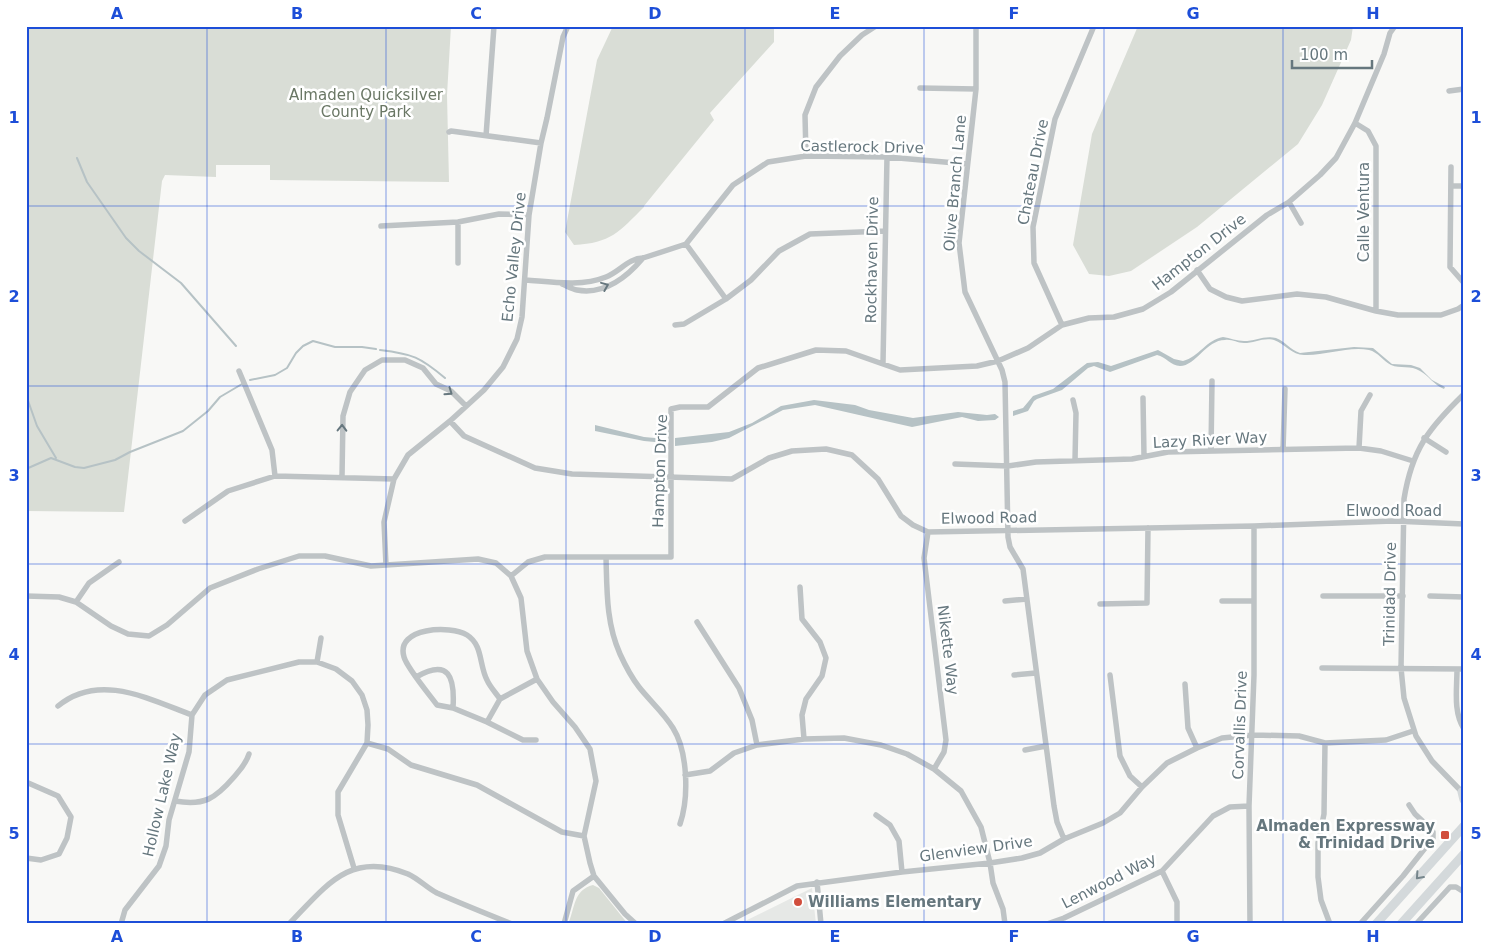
<svg xmlns="http://www.w3.org/2000/svg" width="1490" height="950" viewBox="0 0 1490 950" font-family="'DejaVu Sans',sans-serif">
	<style>
		.built { fill: #e6e8e6 }
		.green { fill: #d9ddd6 }
		.water { fill: #b6c2c5 }
		.lines { fill: none; stroke-linecap: round; stroke-linejoin: round }
		.stream { stroke: #b6c2c5; stroke-width: 2 }
		.street { stroke: #bec3c5; stroke-width: 5.5 }
		.primary { stroke: #d4d9db; stroke-width: 9 }
		.oneway { stroke: #66777e }
		.oneway2 { stroke: #76868c }
		.grid { fill: none; stroke: #1d4ed8; stroke-width: 1; stroke-opacity: 0.55 }
		.poi-dot { fill: #d14e3d; stroke: #fff; stroke-width: 2 }
		.labels { text-anchor: middle; stroke-width: 5; stroke-linejoin: round; paint-order: stroke }
		.park-label { font-size: 15px; fill: #6a7765; stroke: #fff }
		.street-label { font-size: 15px; fill: #66777e; stroke: #fff }
		.poi-label { font-size: 15px; font-weight: bold; fill: #66777e; stroke: #fff; text-anchor: end }
		.neatline { fill: none; stroke: #1d4ed8; stroke-width: 2 }
		.grid-label { font-size: 16px; text-anchor: middle; font-weight: bold; fill: #1d4ed8 }
	</style>
	<rect width="100%" height="100%" fill="#f8f8f6"/>
	<path class="built" d="M812 888 816 924H739Z"/>
	<path class="green" d="M26 26H451L447 95 449 182 270 180V165H216V177L165 175 162 181 124 512 26 511Z
		M613 26H774V42L710 113 714 120 644 206V207C619 232 611 243 574 245L565 232 597 60Z
		M1138 26H1353L1351 40 1322 105 1298 144 1197 227 1131 271 1109 276 1089 274 1073 245 1092 134Z
		M593 885 599 888 628 924H568C575 909 573 890 593 885Z"/>
	<path class="water" d="M1223 337C1230 338 1237 341 1244 341 1255 341 1265 335 1276 338 1285 341 1290 350 1300 353L1354 347 1373 348 1392 364 1411 365 1420 368 1432 380 1445 387 1444 389C1434 385 1429 376 1420 371 1411 365 1400 369 1391 365 1383 361 1378 352 1369 350 1348 346 1325 356 1304 355 1292 355 1285 344 1274 340 1264 337 1254 343 1244 343 1237 343 1232 339 1225 340 1206 340 1196 366 1180 366 1171 366 1166 357 1157 355L1110 372 1094 366 1088 368 1062 390 1037 399 1034 401 1028 411 1013 416V411L1023 408 1033 396 1053 389 1087 363 1098 362 1111 366 1158 350 1174 359 1183 361C1199 357 1206 340 1223 337Z
		M814 400 855 405 869 410 913 418 958 412 987 415 995 414 999 417 995 420 978 421 962 417 912 427 815 405 783 410 729 438 712 442 675 446V438L729 432 752 423 781 406Z
		M595 425 644 437 666 439V443L644 441 595 431Z"/>
	<g class="lines">
		<path class="stream" d="M77 158 87 182 126 238 139 251 181 283 236 346
			M380 350C413 354 420 357 445 378
			M250 380 275 375 287 368 296 353 303 346 313 341 335 347H362L376 349
			M26 395 37 426 56 458
			M26 469 51 458 75 467 84 468 115 460 130 452 183 431 208 411 220 397 242 384"/>
		<path class="street" d="M976 26V89L959 243 965 292 1002 370 1005 382 1008 537 1010 547 1023 569 1054 806 1057 822 1064 839
			M920 88 976 89
			M1449 91 1464 89
			M1355 123 1368 131 1376 146V311
			M449 132 451 131 541 143
			M486 136 494 26
			M806 156 805 115 816 87 840 56 862 35 876 26
			M1451 167 1450 267 1464 283
			M1451 186H1464
			M1289 202 1301 223
			M381 226 458 222 499 214 529 215
			M686 244 726 299
			M458 263V222
			M1197 270 1210 289 1226 297 1242 301 1297 294 1326 297 1376 311 1398 315H1441L1458 309 1464 305
			M526 280C552 282 581 287 606 277 619 272 629 258 643 258L686 244 733 185 768 162 806 156 887 157 967 164
			M562 284C567 286 572 289 577 290 604 295 627 277 643 258
			M675 325 684 324 726 299 751 280 779 251 810 234 885 231
			M1062 325 1034 263 1033 227 1055 119 1094 26
			M883 363 887 157
			M239 371 272 450 275 476
			M1143 398 1144 456
			M1073 400 1076 413 1075 460
			M450 421 464 436 535 468 572 474 732 479 769 458 792 451 826 449 852 455 878 479 901 516 913 525 928 532 1254 526 1393 521 1464 524
			M1424 438 1446 452
			M1359 448 1361 411 1370 395
			M1283 450 1285 389
			M1211 451 1212 381
			M955 464 1008 466 1036 462 1132 459 1168 452 1359 448 1381 451 1413 461
			M342 477 343 416 350 392 365 370 382 360H405L423 368 436 384 451 391 466 406
			M185 521 228 491 275 476 394 479
			M928 532 924 558 946 740 944 752 934 769
			M606 557C607 590 606 623 620 654 625 665 632 678 639 687 650 701 664 713 673 728 688 752 689 798 680 824
			M386 565 384 522 394 479 408 455 450 421 484 390 503 367 517 339 522 317 529 215 541 143 547 118 563 37 568 26
			M511 576 528 562 545 557H671V409L680 407H708L758 368 816 350 846 351 900 370 977 366 998 361 1028 348 1062 325 1089 318 1114 317 1143 309 1171 292 1267 215 1289 202 1320 175 1336 158 1355 123 1384 54 1390 33 1395 26
			M800 587 802 619 820 642 826 658 822 676 806 699 802 715 804 739
			M26 596 59 597 76 602 111 626 128 634 149 636 167 625 210 588 258 569 299 556H325L371 566 478 559 496 563 511 576 521 598 527 651 537 679 553 702 575 727 590 749 596 781 584 836 590 863 594 876 625 914 636 924
			M1323 596H1403
			M1430 596 1464 597
			M1005 601 1027 599
			M1222 601H1253
			M76 602 89 583 119 562
			M1100 604 1147 603 1148 528
			M697 622 739 688 752 720 757 745
			M317 662 321 638
			M1322 668 1464 669
			M1457 669C1457 689 1453 712 1464 729
			M1014 675 1036 673
			M1110 675 1120 756 1130 776 1142 787
			M416 677C449 658 455 677 453 708
			M1185 684 1188 728 1197 748
			M500 699C496 693 490 687 487 680 479 665 483 645 467 635 451 625 395 627 404 657 407 668 429 694 437 705L453 708 487 722 500 699 537 679
			M58 706C99 672 149 699 192 715
			M487 722 523 740H536
			M367 743 388 749 411 765 477 785 562 832 584 836
			M1325 743 1324 814 1318 843V877L1321 900 1330 924
			M1025 750 1046 746
			M685 775 710 771 734 753 757 745 804 739 844 738 881 745 907 754 934 769 961 791 981 827 990 863 993 883 1003 909 1005 924
			M26 782 58 796 71 817 67 838 59 854 41 860 26 858
			M1463 793 1432 761 1416 736 1404 698 1401 668 1404 499C1412 449 1429 428 1464 394
			M175 801C204 806 215 799 234 777 240 770 246 764 249 754
			M876 815 890 825 899 841 902 872
			M1162 871 1177 902V924
			M817 882 821 924
			M121 924 125 910 159 866 166 846 169 820 189 752 192 715 205 695 227 680 299 662H317L336 669 352 681 362 695 367 710 368 725 367 743 338 792V815L354 868
			M289 924C326 886 350 850 408 874 419 879 427 888 437 893 462 904 487 914 512 924
			M564 924 573 891 594 876
			M723 924 797 886 902 872 990 863 1022 858 1040 853 1064 839 1103 823 1120 813 1142 787 1167 763 1197 748 1222 738 1253 735 1299 736 1325 743 1386 740 1413 731
			M1047 924 1064 918 1162 871 1213 816 1230 807 1249 806
			M1250 924 1249 806 1254 675V526
			M1360 924 1403 876 1433 838V832L1431 829 1415 814 1409 805
			M1416 924 1450 887H1456L1464 892"/>
		<path class="primary" d="M1464 792H1462L1464 800
			M1376 924 1464 826
			M1401 924 1464 854"/>
	</g>
	<defs><path id="oneway-chevron" d="M-2-3.5L2.5 0L-2 3.5" fill="none" stroke-width="1.6" stroke-linecap="round" stroke-linejoin="round" transform="scale(1.25)"/></defs>
	<g class="oneway">
		<use href="#oneway-chevron" transform="translate(605 286) rotate(-22)"/>
		<use href="#oneway-chevron" transform="translate(449 392) rotate(35)"/>
		<use href="#oneway-chevron" transform="translate(342 428) rotate(-89)"/>
	</g>
	<use class="oneway2" href="#oneway-chevron" transform="translate(1419 876) rotate(132)"/>
	<path class="grid" d="M207 26V924M386 26V924M566 26V924M745 26V924M924 26V924M1104 26V924M1283 26V924M26 206H1464M26 386H1464M26 564H1464M26 744H1464"/>
	<g class="poi-dot">
		<rect x="1440" y="830" width="10" height="10" rx="2.5"/>
		<circle cx="798" cy="902" r="5"/>
	</g>
	<g class="labels">
		<g class="park-label">
			<text x="366" y="100">Almaden Quicksilver<tspan x="366" dy="17">County Park</tspan></text>
		</g>
		<g class="street-label">
			<text transform="translate(862 147) rotate(1)" y="5">Castlerock Drive</text>
			<text transform="translate(1033 172) rotate(-79)" y="5">Chateau Drive</text>
			<text transform="translate(955 183) rotate(-85)" y="5">Olive Branch Lane</text>
			<text transform="translate(1364 212) rotate(-90)" y="5">Calle Ventura</text>
			<text transform="translate(1199 252) rotate(-38)" y="5">Hampton Drive</text>
			<text transform="translate(514 257) rotate(-84)" y="5">Echo Valley Drive</text>
			<text transform="translate(872 260) rotate(-89)" y="5">Rockhaven Drive</text>
			<text transform="translate(1210 440) rotate(-3)" y="5">Lazy River Way</text>
			<text transform="translate(660 471) rotate(-88)" y="5">Hampton Drive</text>
			<text x="1394" y="516">Elwood Road</text>
			<text transform="translate(989 518) rotate(-1)" y="5">Elwood Road</text>
			<text transform="translate(1390 594) rotate(-89)" y="5">Trinidad Drive</text>
			<text transform="translate(948 650) rotate(83)" y="5">Nikette Way</text>
			<text transform="translate(1240 725) rotate(-88)" y="5">Corvallis Drive</text>
			<text transform="translate(162 795) rotate(-77)" y="5">Hollow Lake Way</text>
			<text transform="translate(976 849) rotate(-8)" y="5">Glenview Drive</text>
			<text transform="translate(1109 881) rotate(-27)" y="5">Lenwood Way</text>
		</g>
		<g class="poi-label">
			<text x="1435" y="831">Almaden Expressway<tspan x="1435" dy="17">&amp; Trinidad Drive</tspan></text>
			<text x="808" y="907" text-anchor="start">Williams Elementary</text>
		</g>
	</g>
	<rect width="1490" height="950" fill="none" stroke="#ffffff" stroke-width="55"/>
	<path d="M1292 60v8h80v-8" fill="none" stroke="#66777e" stroke-width="2.5"/>
	<text x="1300" y="60" font-size="15" fill="#66777e" stroke="#ffffff" stroke-width="4" paint-order="stroke">100 m</text>
	<rect x="28" y="28" width="1434" height="894" class="neatline"/>
	<g class="grid-label">
		<text x="117" y="19">A</text>
		<text x="297" y="19">B</text>
		<text x="476" y="19">C</text>
		<text x="655" y="19">D</text>
		<text x="835" y="19">E</text>
		<text x="1014" y="19">F</text>
		<text x="1193" y="19">G</text>
		<text x="1373" y="19">H</text>
		<text x="14" y="123">1</text>
		<text x="1476" y="123">1</text>
		<text x="14" y="302">2</text>
		<text x="1476" y="302">2</text>
		<text x="14" y="481">3</text>
		<text x="1476" y="481">3</text>
		<text x="14" y="660">4</text>
		<text x="1476" y="660">4</text>
		<text x="14" y="839">5</text>
		<text x="1476" y="839">5</text>
		<text x="117" y="942">A</text>
		<text x="297" y="942">B</text>
		<text x="476" y="942">C</text>
		<text x="655" y="942">D</text>
		<text x="835" y="942">E</text>
		<text x="1014" y="942">F</text>
		<text x="1193" y="942">G</text>
		<text x="1373" y="942">H</text>
	</g>
</svg>
